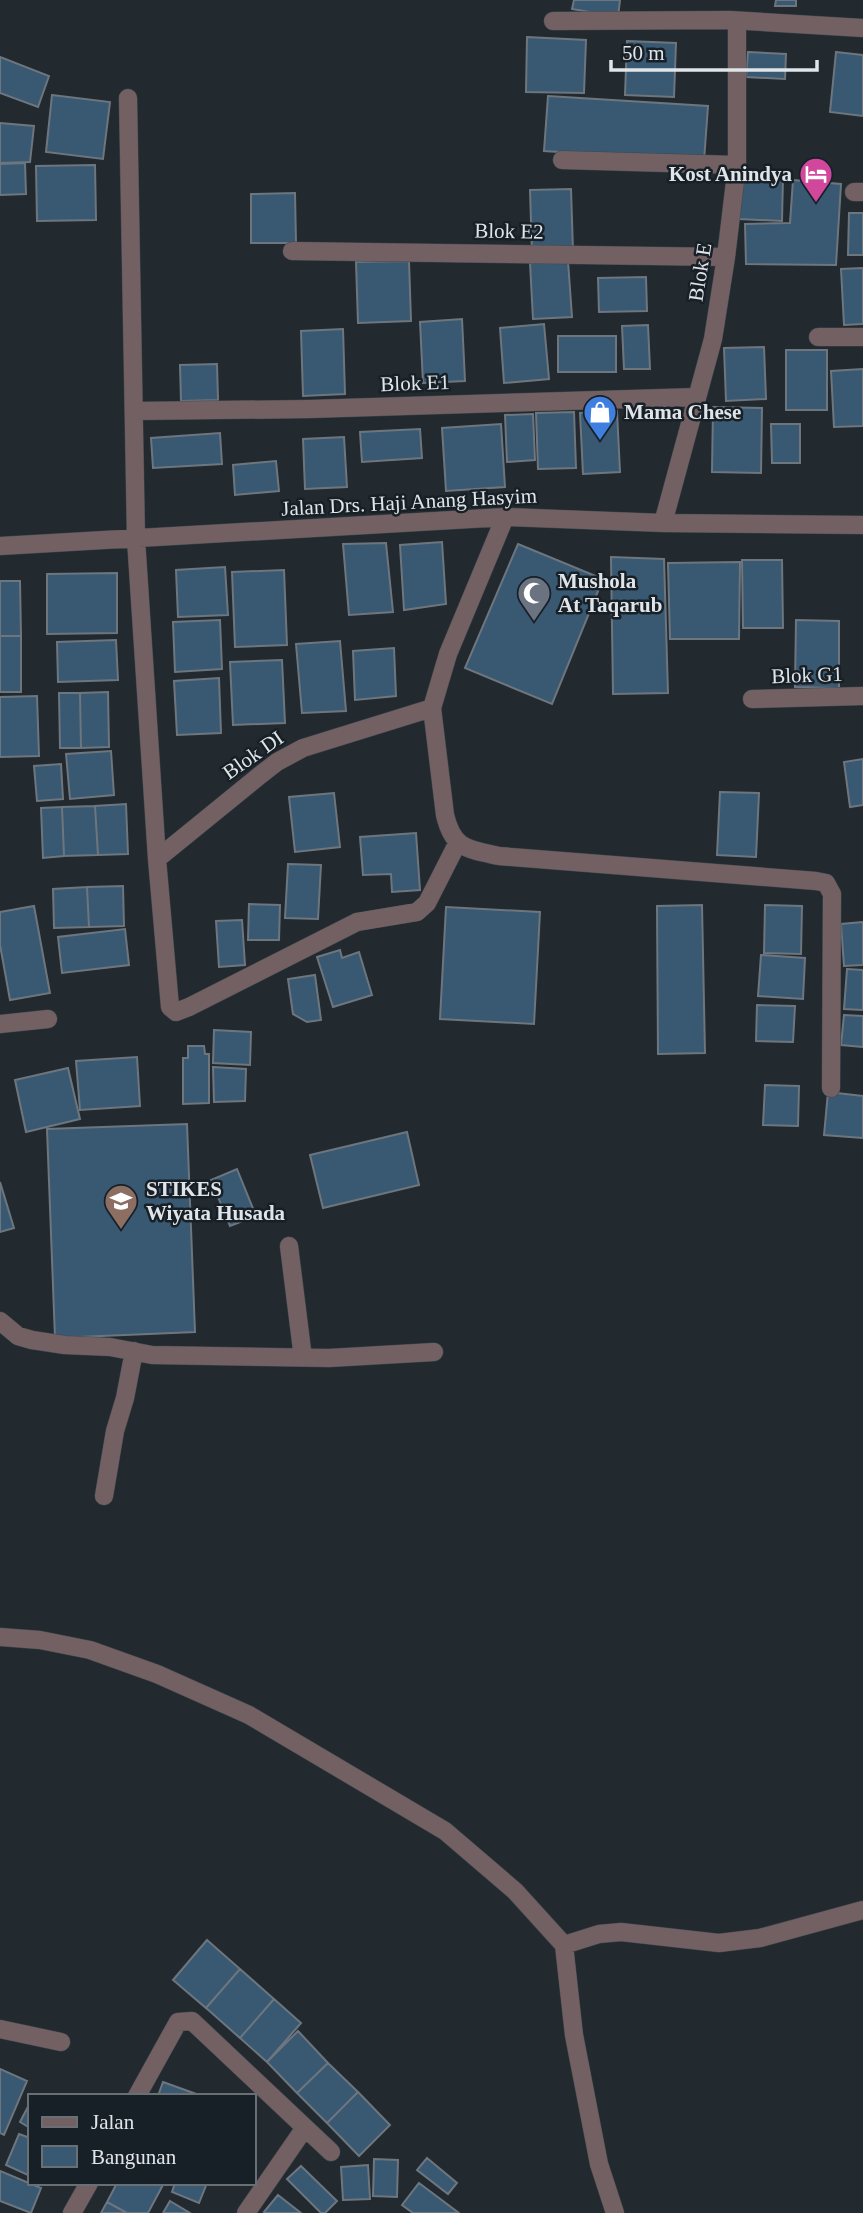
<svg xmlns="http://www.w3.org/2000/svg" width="863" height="2213" viewBox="0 0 863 2213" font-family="'Times New Roman',serif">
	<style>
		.building { fill: #395871; stroke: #6d767e; stroke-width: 2 }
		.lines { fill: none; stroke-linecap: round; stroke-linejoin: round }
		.minor-casing { stroke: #40484e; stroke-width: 19 }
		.minor { stroke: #736062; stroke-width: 18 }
		.labels { text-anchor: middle; stroke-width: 5; stroke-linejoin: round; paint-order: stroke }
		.poi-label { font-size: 21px; font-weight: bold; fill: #e0e5e9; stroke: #182027; text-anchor: start }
		.street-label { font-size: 21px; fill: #e0e5e9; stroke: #182027 }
	</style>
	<rect width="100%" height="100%" fill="#222a30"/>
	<path class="building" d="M574 0H620L618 17 572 9Z
		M776 0H796V6H775Z
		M527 37 586 40 584 93 526 92Z
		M627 41 676 43 674 97 625 95Z
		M748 52 786 54 785 79 746 77Z
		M836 52 863 55V116L830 112Z
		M0 57 49 76 38 107 0 93Z
		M52 95 110 102 103 159 46 152Z
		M548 96 708 106 704 161 544 151Z
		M0 123 34 126 30 162 0 163Z
		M25 163 26 194 0 195V164Z
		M95 165 96 220 37 221 36 166Z
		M742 175 783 177 782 221 739 219Z
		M793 180 841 184 836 265 746 264 745 224 790 223Z
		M571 189 573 251 532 253 530 190Z
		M295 193 296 243H251V194Z
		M849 213H863V255H848Z
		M409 261 411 321 358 323 356 262Z
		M568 261 572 317 533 319 530 263Z
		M863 268V324L844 325 841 269Z
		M646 277 647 311 599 312 598 278Z
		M462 319 465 381 423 383 420 322Z
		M544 324 549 379 504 383 500 328Z
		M648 325 650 369H624L622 326Z
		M343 329 345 394 303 396 301 331Z
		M558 336H616V372H558Z
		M764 347 766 399 726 401 724 348Z
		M786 350H827V410H786Z
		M217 364 218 400 181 401 180 365Z
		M863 369V426L834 427 831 371Z
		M713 407 762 408 761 473 712 472Z
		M617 411 620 472 583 474 580 413Z
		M574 412 576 468 538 469 536 413Z
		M533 414 535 460 507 462 505 415Z
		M501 424 505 487 446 491 442 428Z
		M771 424H800V463H772Z
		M420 429 422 458 362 462 360 432Z
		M220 433 222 464 153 468 151 438Z
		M344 437 347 487 305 489 303 439Z
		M276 461 279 491 235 495 233 465Z
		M442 542 446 604 404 610 400 545Z
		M386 543 393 612 349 615 343 544Z
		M518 544 603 579 552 704 465 668Z
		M611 557 664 559 668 693 613 694Z
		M742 560H782L783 628H743Z
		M740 562 739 639H670L668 563Z
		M225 567 228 615 178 617 176 570Z
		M284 570 287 645 235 647 232 572Z
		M117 573V633L47 634V574Z
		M0 581H20L21 636H0Z
		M220 620 222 669 175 672 173 622Z
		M796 620 839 621V688L795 687Z
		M0 636H21V692H0Z
		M116 640 118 680 58 682 57 642Z
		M340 641 346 711 302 713 296 644Z
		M394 648 396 696 355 700 353 651Z
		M282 660 285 723 233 725 230 662Z
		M219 678 221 733 177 735 174 681Z
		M108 692 109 747 81 748 80 693Z
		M59 693H80L81 748H60Z
		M37 696 39 756 0 757V697Z
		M111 751 114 795 70 799 66 754Z
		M863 759V805L850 807 844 762Z
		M61 764 63 799 37 801 34 766Z
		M720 792 759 793 756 857 717 855Z
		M334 793 340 847 295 852 289 797Z
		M126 804 128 854 98 855 95 806Z
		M95 806 98 855 64 856 62 807Z
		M62 807 64 856 43 858 41 808Z
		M416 833 420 890 392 892 391 874 363 875 360 837Z
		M288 864 321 865 318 919 285 918Z
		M123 886 124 926 89 927 87 887Z
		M87 887 89 927 54 928 53 889Z
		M249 904 280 905 279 940H248Z
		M702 905 705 1053 658 1054 657 906Z
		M765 905 802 906 801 954 764 953Z
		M34 906 50 993 10 1000 0 945V912Z
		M446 907 540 912 534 1024 440 1019Z
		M242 920 245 965 219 967 216 921Z
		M863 922V965L844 966 841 924Z
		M125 929 129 965 62 973 58 937Z
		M340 950 342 958 359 952 372 995 333 1007 317 957Z
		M761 955 805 958 803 999 758 996Z
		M847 969 863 970V1010L844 1009Z
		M315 975 321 1020 307 1022 293 1014 288 979Z
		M757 1005 795 1006 793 1042 756 1041Z
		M844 1015 863 1016V1047L841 1045Z
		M214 1030 251 1032 250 1065 213 1063Z
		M188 1046H204L205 1054H209V1103L183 1104V1058H188Z
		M137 1057 140 1106 80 1110 76 1061Z
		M213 1067 246 1069 245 1101 214 1102Z
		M68 1068 80 1119 26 1132 15 1080Z
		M765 1085 799 1086 798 1126 763 1125Z
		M828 1092 863 1096V1138L824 1135Z
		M187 1124 195 1332 55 1338 47 1129Z
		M407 1132 419 1185 323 1208 310 1155Z
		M237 1169 256 1216 230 1226 211 1180Z
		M0 1182 14 1228 0 1232Z
		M207 1940 240 1969 206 2008 173 1980Z
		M240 1969 274 1999 240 2038 206 2008Z
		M274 1999 301 2023 267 2062 240 2038Z
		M298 2031 328 2063 297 2093 267 2062Z
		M328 2063 358 2092 327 2123 297 2093Z
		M0 2069 27 2081 4 2135 0 2133Z
		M163 2082 199 2095 198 2096H158Z
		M358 2092 390 2125 359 2156 327 2123Z
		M30 2103V2128L20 2122Z
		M19 2134 30 2138V2176L6 2165Z
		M427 2158 457 2183 448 2194 417 2170Z
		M374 2159 398 2160 397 2197 373 2196Z
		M368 2165 370 2199 343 2200 341 2167Z
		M301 2166 337 2201 325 2213H321L287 2179Z
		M0 2171 41 2188 31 2213 0 2201Z
		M117 2183H164L148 2213H127L107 2202Z
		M175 2183H207L199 2203 172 2192Z
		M419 2183 459 2213H413L402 2205Z
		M278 2195 301 2213H266L264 2212Z
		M170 2201 190 2213H163Z
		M107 2202 127 2213H101Z"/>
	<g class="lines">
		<defs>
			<path id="minor" d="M553 21 730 20 863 28
				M128 98 136 539 157 859 170 1007 176 1012 189 1007 357 922 417 912 427 903 457 844
				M562 160 737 165
				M854 192H863
				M292 251 726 257
				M818 337H863
				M134 411 310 409 697 397
				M505 517 448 654 432 708 445 815C453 849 467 849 499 856L816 881 826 883 832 894 831 1088
				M663 523 713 339 726 257 737 165V21
				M0 546 505 517 663 523 863 525
				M752 699 863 696
				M157 859 259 776 277 762 303 748 432 708
				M0 1024 48 1019
				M289 1246 303 1358
				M0 1321 18 1336 32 1340 65 1345 110 1347 152 1355 329 1358 434 1352
				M104 1496 115 1431 125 1398 134 1351
				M0 1637 40 1640 90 1650 157 1674 249 1715 445 1831 515 1891 564 1945 574 2035 599 2164 615 2213
				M564 1945 599 1934 621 1932 719 1943 760 1938 863 1910
				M0 2029 61 2042
				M137 2096 178 2022 192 2021 331 2152
				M72 2213 89 2183
				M246 2213 304 2129"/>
		</defs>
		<use href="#minor" class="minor-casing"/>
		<use href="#minor" class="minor"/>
	</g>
	<defs>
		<symbol id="hotel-pin" viewBox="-11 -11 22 30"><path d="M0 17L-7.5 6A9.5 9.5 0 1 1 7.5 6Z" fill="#d1479c" stroke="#182027"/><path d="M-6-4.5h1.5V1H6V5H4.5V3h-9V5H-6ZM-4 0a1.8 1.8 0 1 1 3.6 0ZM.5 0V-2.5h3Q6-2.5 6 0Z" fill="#fff"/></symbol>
		<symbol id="shop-pin" viewBox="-11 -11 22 30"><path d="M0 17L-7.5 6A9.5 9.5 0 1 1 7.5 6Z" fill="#3f7fe0" stroke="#182027"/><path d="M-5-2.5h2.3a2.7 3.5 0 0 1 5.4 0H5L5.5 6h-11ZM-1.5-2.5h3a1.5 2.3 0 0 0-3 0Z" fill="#fff"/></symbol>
		<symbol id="mosque-pin" viewBox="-11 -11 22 30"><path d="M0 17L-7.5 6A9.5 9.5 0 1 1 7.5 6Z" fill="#6b7280" stroke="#182027"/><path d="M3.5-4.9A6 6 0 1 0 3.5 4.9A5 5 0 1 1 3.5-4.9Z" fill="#fff"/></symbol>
		<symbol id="university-pin" viewBox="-11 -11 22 30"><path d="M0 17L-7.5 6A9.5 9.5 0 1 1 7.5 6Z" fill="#8d6e63" stroke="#182027"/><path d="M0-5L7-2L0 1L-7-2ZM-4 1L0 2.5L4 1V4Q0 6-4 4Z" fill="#fff"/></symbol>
	</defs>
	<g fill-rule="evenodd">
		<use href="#hotel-pin" x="797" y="155" width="38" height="52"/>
		<use href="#shop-pin" x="581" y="393" width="38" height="52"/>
		<use href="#mosque-pin" x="515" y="574" width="38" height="52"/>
		<use href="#university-pin" x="102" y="1182" width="38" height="52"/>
	</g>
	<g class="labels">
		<g class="poi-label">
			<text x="792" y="181" text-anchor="end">Kost Anindya</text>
			<text x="624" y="419">Mama Chese</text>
			<text x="558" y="588">Mushola<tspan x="558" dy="24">At Taqarub</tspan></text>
			<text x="146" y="1196">STIKES<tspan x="146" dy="24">Wiyata Husada</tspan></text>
		</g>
		<g class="street-label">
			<text transform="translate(509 231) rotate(1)" y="7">Blok E2</text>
			<text transform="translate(700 272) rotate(-81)" y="7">Blok E</text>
			<text transform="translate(415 383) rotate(-2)" y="7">Blok E1</text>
			<text transform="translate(409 502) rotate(-3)" y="7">Jalan Drs. Haji Anang Hasyim</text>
			<text transform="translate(807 675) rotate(-2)" y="7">Blok G1</text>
			<text transform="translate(253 755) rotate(-35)" y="7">Blok DI</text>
		</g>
	</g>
	<rect x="28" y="2094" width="228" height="91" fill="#182027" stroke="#686f75" stroke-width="2"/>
	<rect x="42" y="2117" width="35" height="10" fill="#736062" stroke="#686f75" stroke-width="2"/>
	<text x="91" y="2129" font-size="21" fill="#e0e5e9">Jalan</text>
	<rect x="42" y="2146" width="35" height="21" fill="#395871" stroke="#686f75" stroke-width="2"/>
	<text x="91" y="2164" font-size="21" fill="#e0e5e9">Bangunan</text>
	<path d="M611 60v10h206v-10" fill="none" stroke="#e0e5e9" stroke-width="3.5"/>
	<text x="622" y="60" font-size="21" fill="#e0e5e9" stroke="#182027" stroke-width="5" paint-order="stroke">50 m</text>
</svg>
